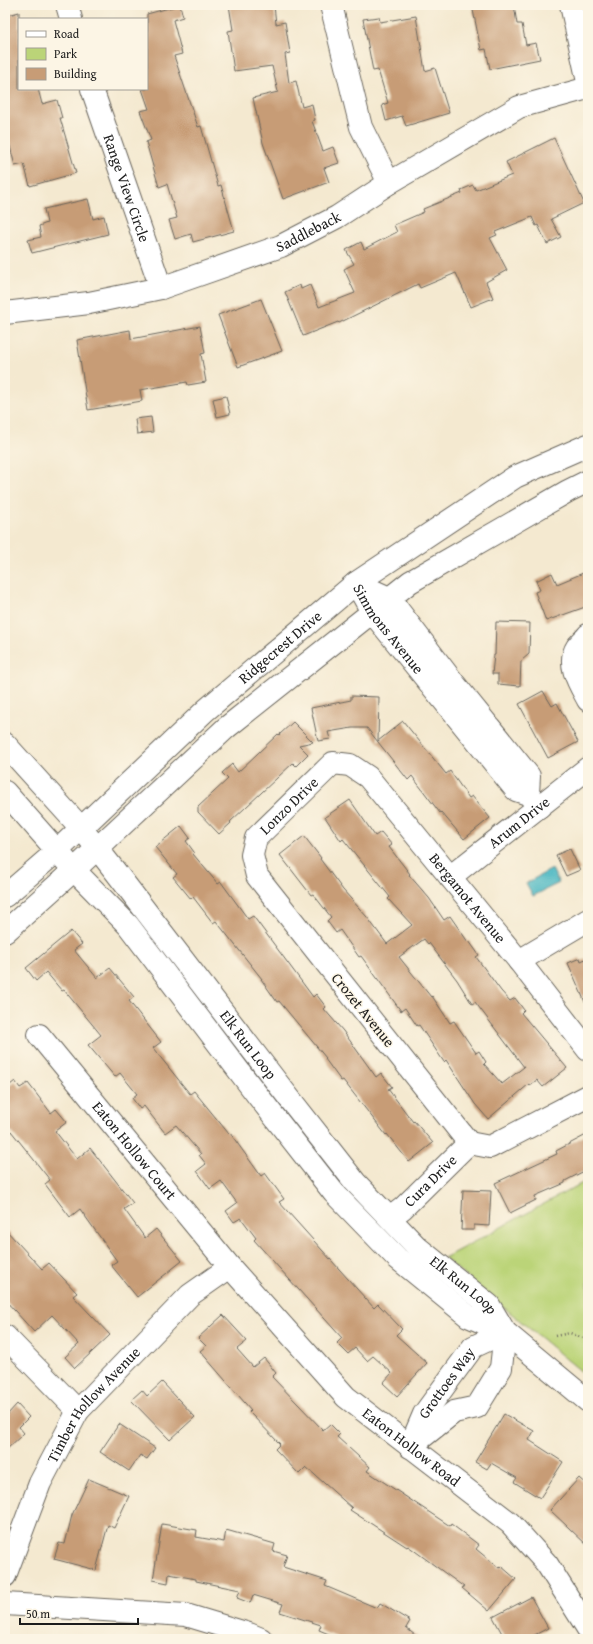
<svg xmlns="http://www.w3.org/2000/svg" width="593" height="1644" viewBox="0 0 593 1644" font-family="'Gentium Book Plus',serif">
	<style>
		.green { fill: #bbd478; stroke: #6c784a }
		.water { fill: #48b7c2; stroke: #326a6f }
		.building { fill: #c79c76; fill-rule: evenodd }
		.lines { fill: none; stroke-linecap: round; stroke-linejoin: round }
		.minor-casing { stroke: #68645b; stroke-width: 24 }
		.path { stroke: #68645b; stroke-width: 2.5; stroke-dasharray: 1 3; stroke-linecap: butt }
		.minor { stroke: #fff; stroke-width: 22 }
		.labels { text-anchor: middle; stroke-width: 3; stroke-linejoin: round; paint-order: stroke }
		.street-label { font-size: 15px; fill: #1c1c1c; stroke: #fcf5e5 }
	</style>
	<rect width="100%" height="100%" fill="#fcf5e5"/>
	<filter id="ink" filterUnits="userSpaceOnUse"><feTurbulence type="fractalNoise" baseFrequency=".025" numOctaves="2"/><feDisplacementMap in="SourceGraphic" scale="8" xChannelSelector="R" yChannelSelector="G"/><feConvolveMatrix kernelMatrix="1 2 1 2 8 2 1 2 1" color-interpolation-filters="sRGB"/></filter>
	<filter id="wash" filterUnits="userSpaceOnUse"><feTurbulence type="fractalNoise" baseFrequency=".012" numOctaves="4" result="noise"/><feDisplacementMap in="SourceGraphic" scale="16" xChannelSelector="R" yChannelSelector="G"/><feGaussianBlur stdDeviation="0.9" result="paint"/><feColorMatrix in="noise" values="0 0 0 0 0 0 0 0 0 0 0 0 0 0 0 0 0 1.4 0 .05"/><feComposite in="paint" operator="in"/></filter>
	<g filter="url(#wash)">
		<rect width="100%" height="100%" fill="#f4e9d0"/>
		<path class="green" d="M588 1180V1377L444 1258Z"/>
		<path class="water" d="M552 869 559 883 533 896 526 883Z"/>
		<g id="blocks">
			<path class="building" d="M180 5 183 17 173 20 182 54 174 56 198 127 201 126 218 186 221 185 234 231 193 242 191 234 175 239 169 220 177 218 167 184 159 187 146 142 151 140 140 111 149 109 142 89H147V14Z
				M229 5H274L276 24 285 22 290 53 285 54 289 83 296 81 302 107 312 104 315 120 312 121 323 151 333 147 339 163 324 168 329 182 283 199 263 143 253 98 278 92 272 66 234 71 228 31 233 30Z
				M472 5H514L517 24H522L526 45 536 43 540 59 490 69 486 49 481 50Z
				M19 12V89H38L42 104 57 100 62 118H60L76 173 30 186 24 164 15 166 5 127V16Z
				M416 16 425 71 435 68 449 113 406 126 402 116 386 121 382 105 388 103 378 70 373 71 363 19 379 17 380 22Z
				M554 138 584 203 551 219 561 237 547 244 538 225 536 226 532 217 495 232 497 235 490 238 507 270 486 282 493 298 471 307 456 273 420 288 418 284 339 323 338 322 303 336 285 292 300 285 301 289 310 285 319 307 355 293 344 269 354 264 346 250 361 242 364 249 397 232 394 225 424 212 423 209 462 193 461 190 473 185 476 190 512 175 506 162Z
				M88 199 93 219 104 216 108 234 32 253 28 240 41 237 39 226 47 223 44 209Z
				M261 299 282 351 238 367 218 315Z
				M200 326 205 353 201 354 206 382 188 385 187 382 140 390 142 401 88 410 77 340 130 330 131 339Z
				M226 396 230 414 217 417 213 399Z
				M151 417 153 432 137 434 135 419Z
				M588 571V606L546 621 535 592 540 590 536 581 552 573 557 584Z
				M496 622 530 623 529 654 521 661 520 686 498 684V674H492L494 655H495Z
				M543 691 552 706 557 703 578 742 548 758 519 704Z
				M351 696 379 697 378 741 403 721 446 774 450 771 469 798 472 796 490 818 464 839 441 812 440 813 412 776 408 780 367 728H352L328 732 330 739 318 741 311 708 351 700Z
				M293 722 313 742 299 745 308 754 296 766 293 763 230 822 231 823 219 834 198 812V807L228 779 222 773 232 764 238 772 278 734 279 735Z
				M350 800 375 836 381 832 392 845 389 847 410 874 409 875 429 898 444 920 450 916 468 942 469 941 479 955 476 957 501 991 510 1001 515 998 524 1010 521 1013 567 1068 543 1087 537 1080 530 1085 529 1084 488 1119 475 1104 446 1060 444 1062 419 1025 417 1026 405 1008 401 1011 361 956 359 957 340 930 336 933 327 921 331 917 313 894 311 895 280 855 304 836 321 858 320 859 343 890 367 917 387 944 412 925 388 899 390 897 343 839 341 841 325 817ZM424 939 428 944 429 943 457 980 472 1004 475 1002 524 1067 502 1084 484 1064 486 1062 479 1051 476 1053 454 1021 450 1023 432 996 431 997 399 957Z
				M181 826 190 838 186 841 194 852 193 854 218 884 221 882 248 919 253 916 313 997 316 994 326 1007 324 1009 343 1031 376 1077 381 1073 392 1087 388 1089 413 1122 414 1121 433 1143 409 1162 387 1134 386 1135 343 1080 341 1081 325 1059 326 1058 279 1001 277 1002 261 979H262L216 921 213 923 193 897 191 899 173 877 177 874 155 847Z
				M570 849 580 870 566 876 556 855Z
				M71 931 82 944 74 950 97 978 110 968 134 997 129 1001 161 1042 153 1048 190 1094 194 1091 229 1134 230 1133 261 1176 265 1173 284 1199 279 1202 374 1308 378 1304 402 1329 396 1335 427 1363 397 1396 383 1383 392 1373 373 1356 367 1361 355 1348 348 1354 337 1343 342 1338 254 1240 256 1238 241 1218 234 1222 226 1211 237 1203 221 1181 210 1189 197 1171 206 1164 199 1155 201 1154 176 1125 165 1133 144 1106 140 1109 132 1098 137 1094 120 1073 115 1077 88 1045 101 1035 64 990 62 991 46 972 36 981 26 968Z
				M580 958 581 961 588 958V1009L568 963Z
				M15 1081 20 1088 28 1083 51 1113 56 1109 67 1122 55 1131 77 1159 90 1148 133 1203 124 1209 145 1238 156 1229 182 1261 137 1297 111 1265 117 1261 80 1209 70 1217 45 1184 50 1180 11 1131 5 1135V1089Z
				M588 1134V1169L565 1181V1183L535 1196 536 1200 510 1213 495 1183 557 1154 556 1151Z
				M463 1190 491 1191 489 1226 474 1225V1230H461Z
				M5 1229 42 1269 49 1263 77 1293 73 1296 110 1335 75 1368 65 1357 79 1344 52 1315 34 1332 5 1300Z
				M223 1315 247 1341 237 1349 253 1367 264 1358 276 1373 272 1377 323 1430 330 1424 340 1434 337 1437 370 1467 367 1471 450 1526 451 1524 479 1545 476 1549 499 1568 501 1566 516 1579 489 1611 462 1588 464 1587 408 1546 407 1547 350 1510 352 1508 306 1467 299 1474 275 1449 280 1444 249 1412 251 1410 200 1351 206 1346 198 1338Z
				M162 1382 195 1417 170 1440 131 1400 142 1390 147 1396Z
				M17 1404 29 1417 19 1427 24 1433 5 1451V1413L7 1415Z
				M504 1414 534 1431 529 1440 563 1462 540 1498 514 1482 517 1478 491 1463 487 1469 475 1462Z
				M119 1424 155 1448 147 1459 140 1455 129 1471 100 1452Z
				M579 1478 588 1486V1546L550 1510Z
				M89 1479 129 1496 114 1528 108 1525 96 1570 54 1559 59 1543 65 1544 72 1515Z
				M162 1524 197 1530 196 1537 224 1542 226 1530 275 1544 273 1551 287 1555 283 1567 327 1581 325 1586 377 1608 380 1603 410 1621 406 1628 420 1639H341L319 1630 321 1625 280 1612 283 1604 253 1595 250 1603 237 1598 240 1590 196 1581V1579L169 1574 168 1583 153 1580Z
				M531 1597 548 1628 527 1639H505L493 1617Z"/>
		</g>
	</g>
	<g filter="url(#ink)">
		<use href="#blocks" fill-opacity="0" stroke="#68645b" stroke-width="1"/>
		<g class="lines">
			<defs>
				<g id="minor">
					<path d="M67 5 71 19"/>
					<path d="M331 5 361 127 389 183"/>
					<path d="M571 5 588 82"/>
					<path id="s1" d="M92 89 161 288"/>
					<path id="s2" d="M5 313 89 303 161 288 281 246 337 217 389 183 519 107 588 88"/>
					<path d="M588 635C585 639 580 643 577 647 566 664 580 685 588 700"/>
					<path id="s3" d="M5 744 81 828 115 871 279 1085 355 1182 417 1247 489 1305 505 1332"/>
					<path d="M5 792 74 870 128 925 258 1096 334 1193 397 1258 468 1316 505 1332 588 1401"/>
					<path id="s4" d="M528 794 529 776 453 682 389 598 356 583 372 612 516 790 528 794 539 807"/>
					<path id="s5" d="M450 877 588 768"/>
					<path id="s6" d="M5 896 57 851 206 710 356 583 515 477 588 445"/>
					<path d="M5 932 74 870 226 728 410 582 568 491 588 481"/>
					<path d="M519 961 588 920"/>
					<path id="s7" d="M39 1035 230 1267 346 1397 510 1523 547 1564 588 1629"/>
					<path id="s8" d="M469 1143 257 876 252 855 256 838 333 763 350 765 368 777 519 961 588 1050"/>
					<path d="M469 1143 490 1147 588 1096"/>
					<path id="s9" d="M390 1218 403 1208 469 1143"/>
					<path d="M5 1336 78 1411"/>
					<path id="s10" d="M412 1442 424 1414 473 1347 505 1332"/>
					<path d="M410 1447 454 1412 477 1407 501 1368 505 1332"/>
					<path id="s11" d="M5 1576 40 1483 78 1411 190 1295 230 1267"/>
					<path d="M5 1604 186 1615 249 1634 261 1639"/>
				</g>
			</defs>
			<use href="#minor" class="minor-casing"/>
			<path class="path" d="M555 1336 570 1333 588 1340"/>
			<use href="#minor" class="minor"/>
		</g>
	</g>
	<g class="labels">
		<g class="street-label">
			<text dy="5" stroke="none"><textPath href="#s1" startOffset="105">Range View Circle</textPath></text>
			<text dy="5" stroke="none"><textPath href="#s2" startOffset="316">Saddleback</textPath></text>
			<text dy="5" stroke="none"><textPath href="#s4" startOffset="337">Simmons Avenue</textPath></text>
			<text dy="5" stroke="none"><textPath href="#s6" startOffset="371">Ridgecrest Drive</textPath></text>
			<text dy="5" stroke="none"><textPath href="#s8" startOffset="426">Lonzo Drive</textPath></text>
			<text dy="5" stroke="none"><textPath href="#s5" startOffset="88">Arum Drive</textPath></text>
			<text dy="5" stroke="none"><textPath href="#s8" startOffset="683">Bergamot Avenue</textPath></text>
			<text transform="translate(363 1010) rotate(51)" y="5">Crozet Avenue</text>
			<text dy="5" stroke="none"><textPath href="#s3" startOffset="387">Elk Run Loop</textPath></text>
			<text dy="5" stroke="none"><textPath href="#s7" startOffset="150">Eaton Hollow Court</textPath></text>
			<text dy="5" stroke="none"><textPath href="#s9" startOffset="55">Cura Drive</textPath></text>
			<text dy="5" stroke="none"><textPath href="#s3" startOffset="711">Elk Run Loop</textPath></text>
			<text dy="5" stroke="none"><textPath href="#s10" startOffset="69">Grottoes Way</textPath></text>
			<text dy="5" stroke="none"><textPath href="#s11" startOffset="195">Timber Hollow Avenue</textPath></text>
			<text dy="5" stroke="none"><textPath href="#s7" startOffset="557">Eaton Hollow Road</textPath></text>
		</g>
	</g>
	<rect width="593" height="1644" fill="none" stroke="#fcf5e5" stroke-width="20"/>
	<rect x="18" y="18" width="130" height="72" fill="#fcf5e5" stroke="#a29e95"/>
	<rect x="26" y="31" width="20" height="6" fill="#ffffff" stroke="#a29e95"/>
	<text x="54" y="38" font-size="12" fill="#1c1c1c">Road</text>
	<rect x="26" y="48" width="20" height="12" fill="#bbd478" stroke="#a29e95"/>
	<text x="54" y="58" font-size="12" fill="#1c1c1c">Park</text>
	<rect x="26" y="68" width="20" height="12" fill="#c79c76" stroke="#a29e95"/>
	<text x="54" y="78" font-size="12" fill="#1c1c1c">Building</text>
	<path d="M20 1618v6h118v-6" fill="none" stroke="#1c1c1c" stroke-width="2"/>
	<text x="26" y="1618" font-size="12" fill="#1c1c1c" stroke="#fcf5e5" stroke-width="3" paint-order="stroke">50 m</text>
</svg>
